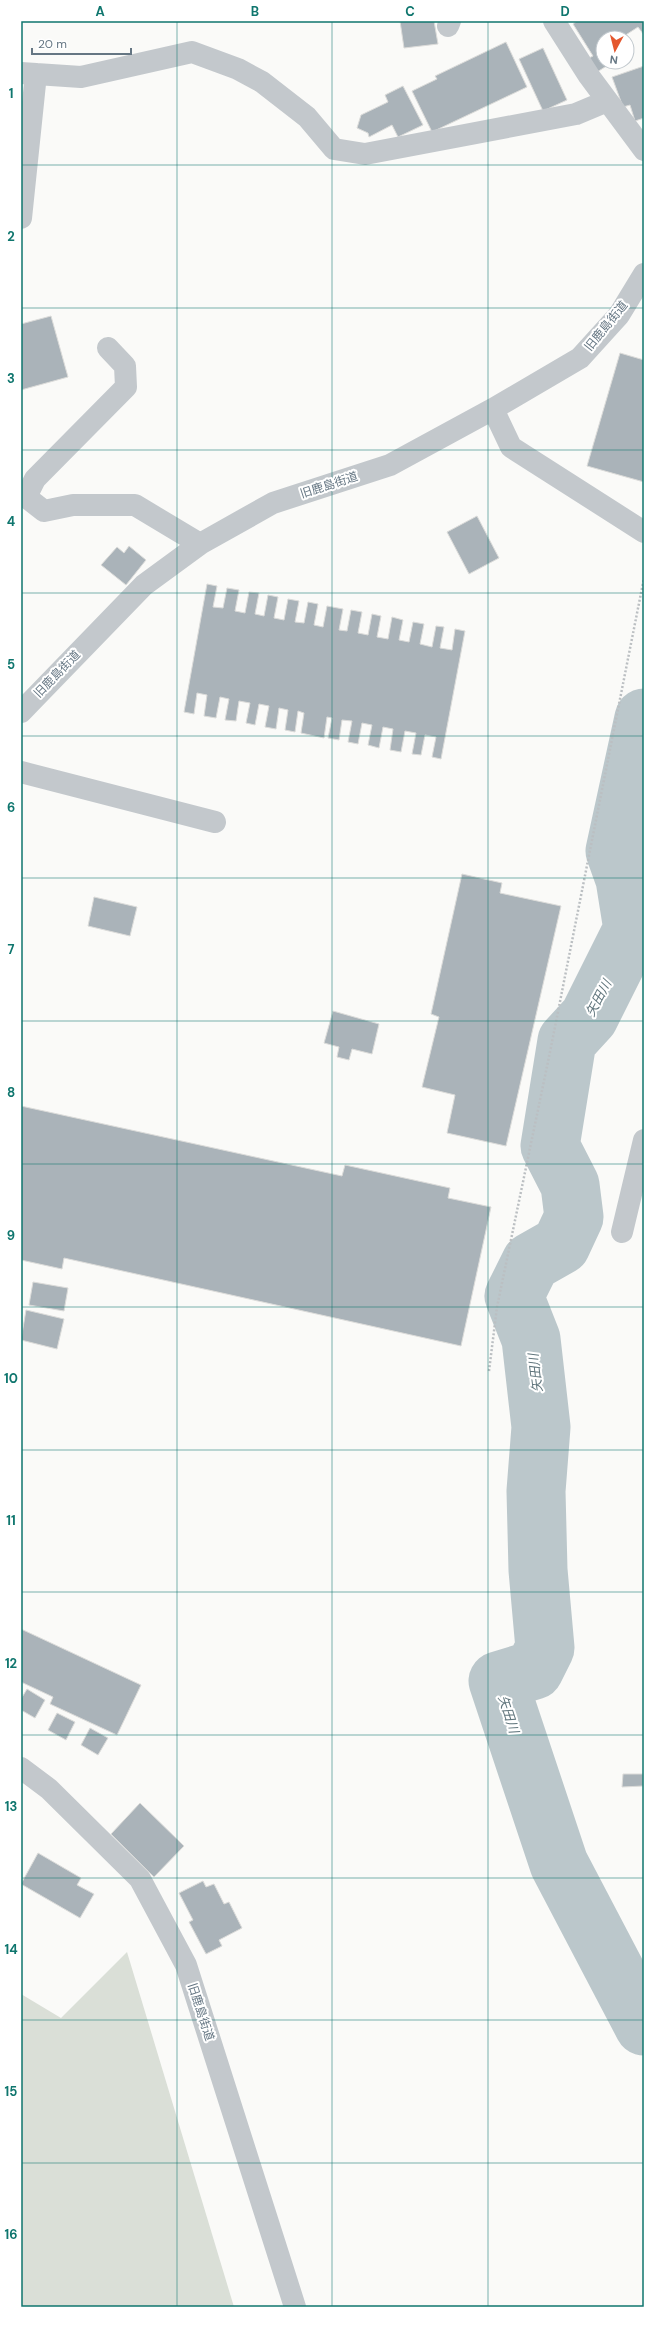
<svg xmlns="http://www.w3.org/2000/svg" width="665" height="2328" viewBox="0 0 665 2328" font-family="'DM Sans','Noto Sans JP',sans-serif">
	<style>
		.green { fill: #dadfd7 }
		.lines { fill: none; stroke-linecap: round; stroke-linejoin: round }
		.river { stroke: #bbc7cb; stroke-width: 59 }
		.building { fill: #aab3b9; stroke: #dcdcda }
		.path { stroke: #bbbfc2; stroke-width: 2.5; stroke-dasharray: 2 2; stroke-linecap: butt }
		.street { stroke: #c3c8cc; stroke-width: 22 }
		.grid { fill: none; stroke: #0f766e; stroke-width: 1; stroke-opacity: 0.55 }
		.labels { text-anchor: middle; stroke-width: 4; stroke-linejoin: round; paint-order: stroke }
		.street-label { font-size: 12px; fill: #657683; stroke: #fff }
		.water-label { font-size: 13px; font-style: italic; fill: #60757c; stroke: #fff }
		.neatline { fill: none; stroke: #0f766e; stroke-width: 1.5 }
		.grid-label { font-size: 13px; text-anchor: middle; font-weight: bold; fill: #0f766e }
	</style>
	<rect width="100%" height="100%" fill="#fafaf8"/>
	<path class="green" d="M127 1952 234 2307H21V1994L61 2018Z"/>
	<g class="lines">
		<path class="river" d="M644 718 615 851 625 879 633 929 589 1017 567 1041 550 1146 570 1185 574 1217 561 1245 531 1262 514 1296 531 1339 541 1427 536 1491 538 1570 545 1648 534 1670 498 1681 559 1864 644 2026"/>
	</g>
	<path class="building" d="M400 21H434L438 44 404 48Z
		M577 21H644V35L638 27 621 38H603V62H613L597 72 589 58 593 56 573 24Z
		M506 42 527 87 432 132 412 91 437 79 435 76Z
		M543 48 567 100 543 111 519 59Z
		M644 66V118L635 121 630 105 623 107 612 77Z
		M403 86 423 125 398 137 392 125 369 137 368 133 357 128 361 115 388 102 385 95Z
		M51 316 68 377 21 390V324Z
		M620 353 644 360V482L587 466Z
		M477 516 499 558 469 574 447 532Z
		M129 546 146 560 126 585 101 565 117 547 124 553Z
		M207 584 217 586 213 607 223 608 227 588 239 590 235 611 245 613 249 592 259 593 255 614 264 616 268 595 278 597 274 618 284 620 288 599 299 601 295 622 304 623 308 602 318 604 314 625 323 627 327 606 343 609 339 630 347 631 351 610 362 612 358 633 368 635 372 614 381 616 377 637 388 639 392 617 403 620 399 640 409 642 413 622 424 624 420 644 432 647 436 626 444 627 440 648 452 650 455 629 465 631 441 759 432 757 436 737 425 735 421 755 412 754 416 733 405 731 401 752 390 750 393 729 383 727 379 748 368 745 372 725 362 723 358 744 348 742 352 721 342 720 339 740 328 738 332 718 327 717 324 738 301 733 304 713 298 711 295 732 285 730 288 710 279 708 276 729 265 727 269 706 259 704 255 725 246 723 250 703 239 701 236 721 225 720 229 699 220 697 216 718 204 716 207 695 197 693 194 714 184 712Z
		M462 874 502 883 500 893 561 906 506 1146 447 1133 455 1095 422 1087 439 1017 431 1014Z
		M94 897 137 907 130 936 88 926Z
		M333 1011 379 1024 372 1054 352 1049 349 1060 337 1057 339 1047 324 1043Z
		M21 1106 342 1176 345 1165 450 1188 448 1198 491 1207 461 1346 64 1258 62 1269 21 1260Z
		M33 1282 68 1288 64 1311 29 1305Z
		M26 1310 64 1319 57 1349 21 1340Z
		M21 1629 141 1685 117 1735 50 1704 53 1697 21 1682Z
		M27 1689 45 1700 35 1718 21 1710V1699Z
		M57 1713 75 1722 66 1740 48 1730Z
		M90 1728 108 1738 98 1755 81 1745Z
		M623 1774H643V1786L622 1787Z
		M140 1803 184 1846 154 1877 111 1834Z
		M38 1853 81 1878 77 1885 94 1894 80 1918 21 1884Z
		M203 1881 206 1887 214 1884 224 1904 229 1902 242 1928 219 1940 222 1946 206 1954 189 1922 193 1920 179 1893Z"/>
	<g class="lines">
		<path class="path" d="M489 1371 497 1307 550 1052 644 578"/>
		<path class="street" d="M554 21 589 76 644 150
			M448 26 450 21
			M21 73 81 77 192 52 238 69 262 82 307 117 334 149 365 154 576 114 607 101
			M21 218 36 74
			M108 348 125 366 126 387 35 479 26 497 44 511 73 505H135L200 544
			M493 409 511 447 644 532
			M21 712 144 585 200 544 273 503 390 465 493 409 580 358 619 315 644 274
			M21 772 215 822
			M622 1232 644 1140
			M21 1768 49 1789 140 1879 186 1965 295 2307"/>
	</g>
	<path class="grid" d="M177 21V2307M332 21V2307M488 21V2307M21 165H644M21 308H644M21 450H644M21 593H644M21 736H644M21 878H644M21 1021H644M21 1164H644M21 1307H644M21 1450H644M21 1592H644M21 1735H644M21 1878H644M21 2020H644M21 2163H644"/>
	<g class="labels">
		<g class="street-label">
			<text transform="translate(606 326) rotate(-51)" y="4">旧鹿島街道</text>
			<text transform="translate(329 485) rotate(-18)" y="4">旧鹿島街道</text>
			<text transform="translate(57 674) rotate(-46)" y="4">旧鹿島街道</text>
			<text transform="translate(201 2012) rotate(72)" y="4">旧鹿島街道</text>
		</g>
		<g class="water-label">
			<text transform="translate(598 998) rotate(-62)" y="5">矢田川</text>
			<text transform="translate(535 1373) rotate(-97)" y="5">矢田川</text>
			<text transform="translate(509 1714) rotate(72)" y="5">矢田川</text>
		</g>
	</g>
	<rect width="665" height="2328" fill="none" stroke="#ffffff" stroke-width="44"/>
	<g transform="translate(615 50) rotate(187)"><circle r="19" fill="#ffffff" stroke="#c1c8cd"/>
	<path d="M0-3L7 15L0 10L-7 15Z" fill="#e4572e"/>
	<text y="-6" font-size="11" font-weight="bold" text-anchor="middle" fill="#657683">N</text>
	</g>
	<path d="M32 48v6h99v-6" fill="none" stroke="#657683" stroke-width="2"/>
	<text x="38" y="48" font-size="12" fill="#657683" stroke="#ffffff" stroke-width="3" paint-order="stroke">20 m</text>
	<rect x="22" y="22" width="621" height="2284" class="neatline"/>
	<g class="grid-label">
		<text x="100" y="16">A</text>
		<text x="255" y="16">B</text>
		<text x="410" y="16">C</text>
		<text x="565" y="16">D</text>
		<text x="11" y="98">1</text>
		<text x="11" y="241">2</text>
		<text x="11" y="383">3</text>
		<text x="11" y="526">4</text>
		<text x="11" y="669">5</text>
		<text x="11" y="812">6</text>
		<text x="11" y="954">7</text>
		<text x="11" y="1097">8</text>
		<text x="11" y="1240">9</text>
		<text x="11" y="1383">10</text>
		<text x="11" y="1525">11</text>
		<text x="11" y="1668">12</text>
		<text x="11" y="1811">13</text>
		<text x="11" y="1954">14</text>
		<text x="11" y="2096">15</text>
		<text x="11" y="2239">16</text>
	</g>
</svg>
